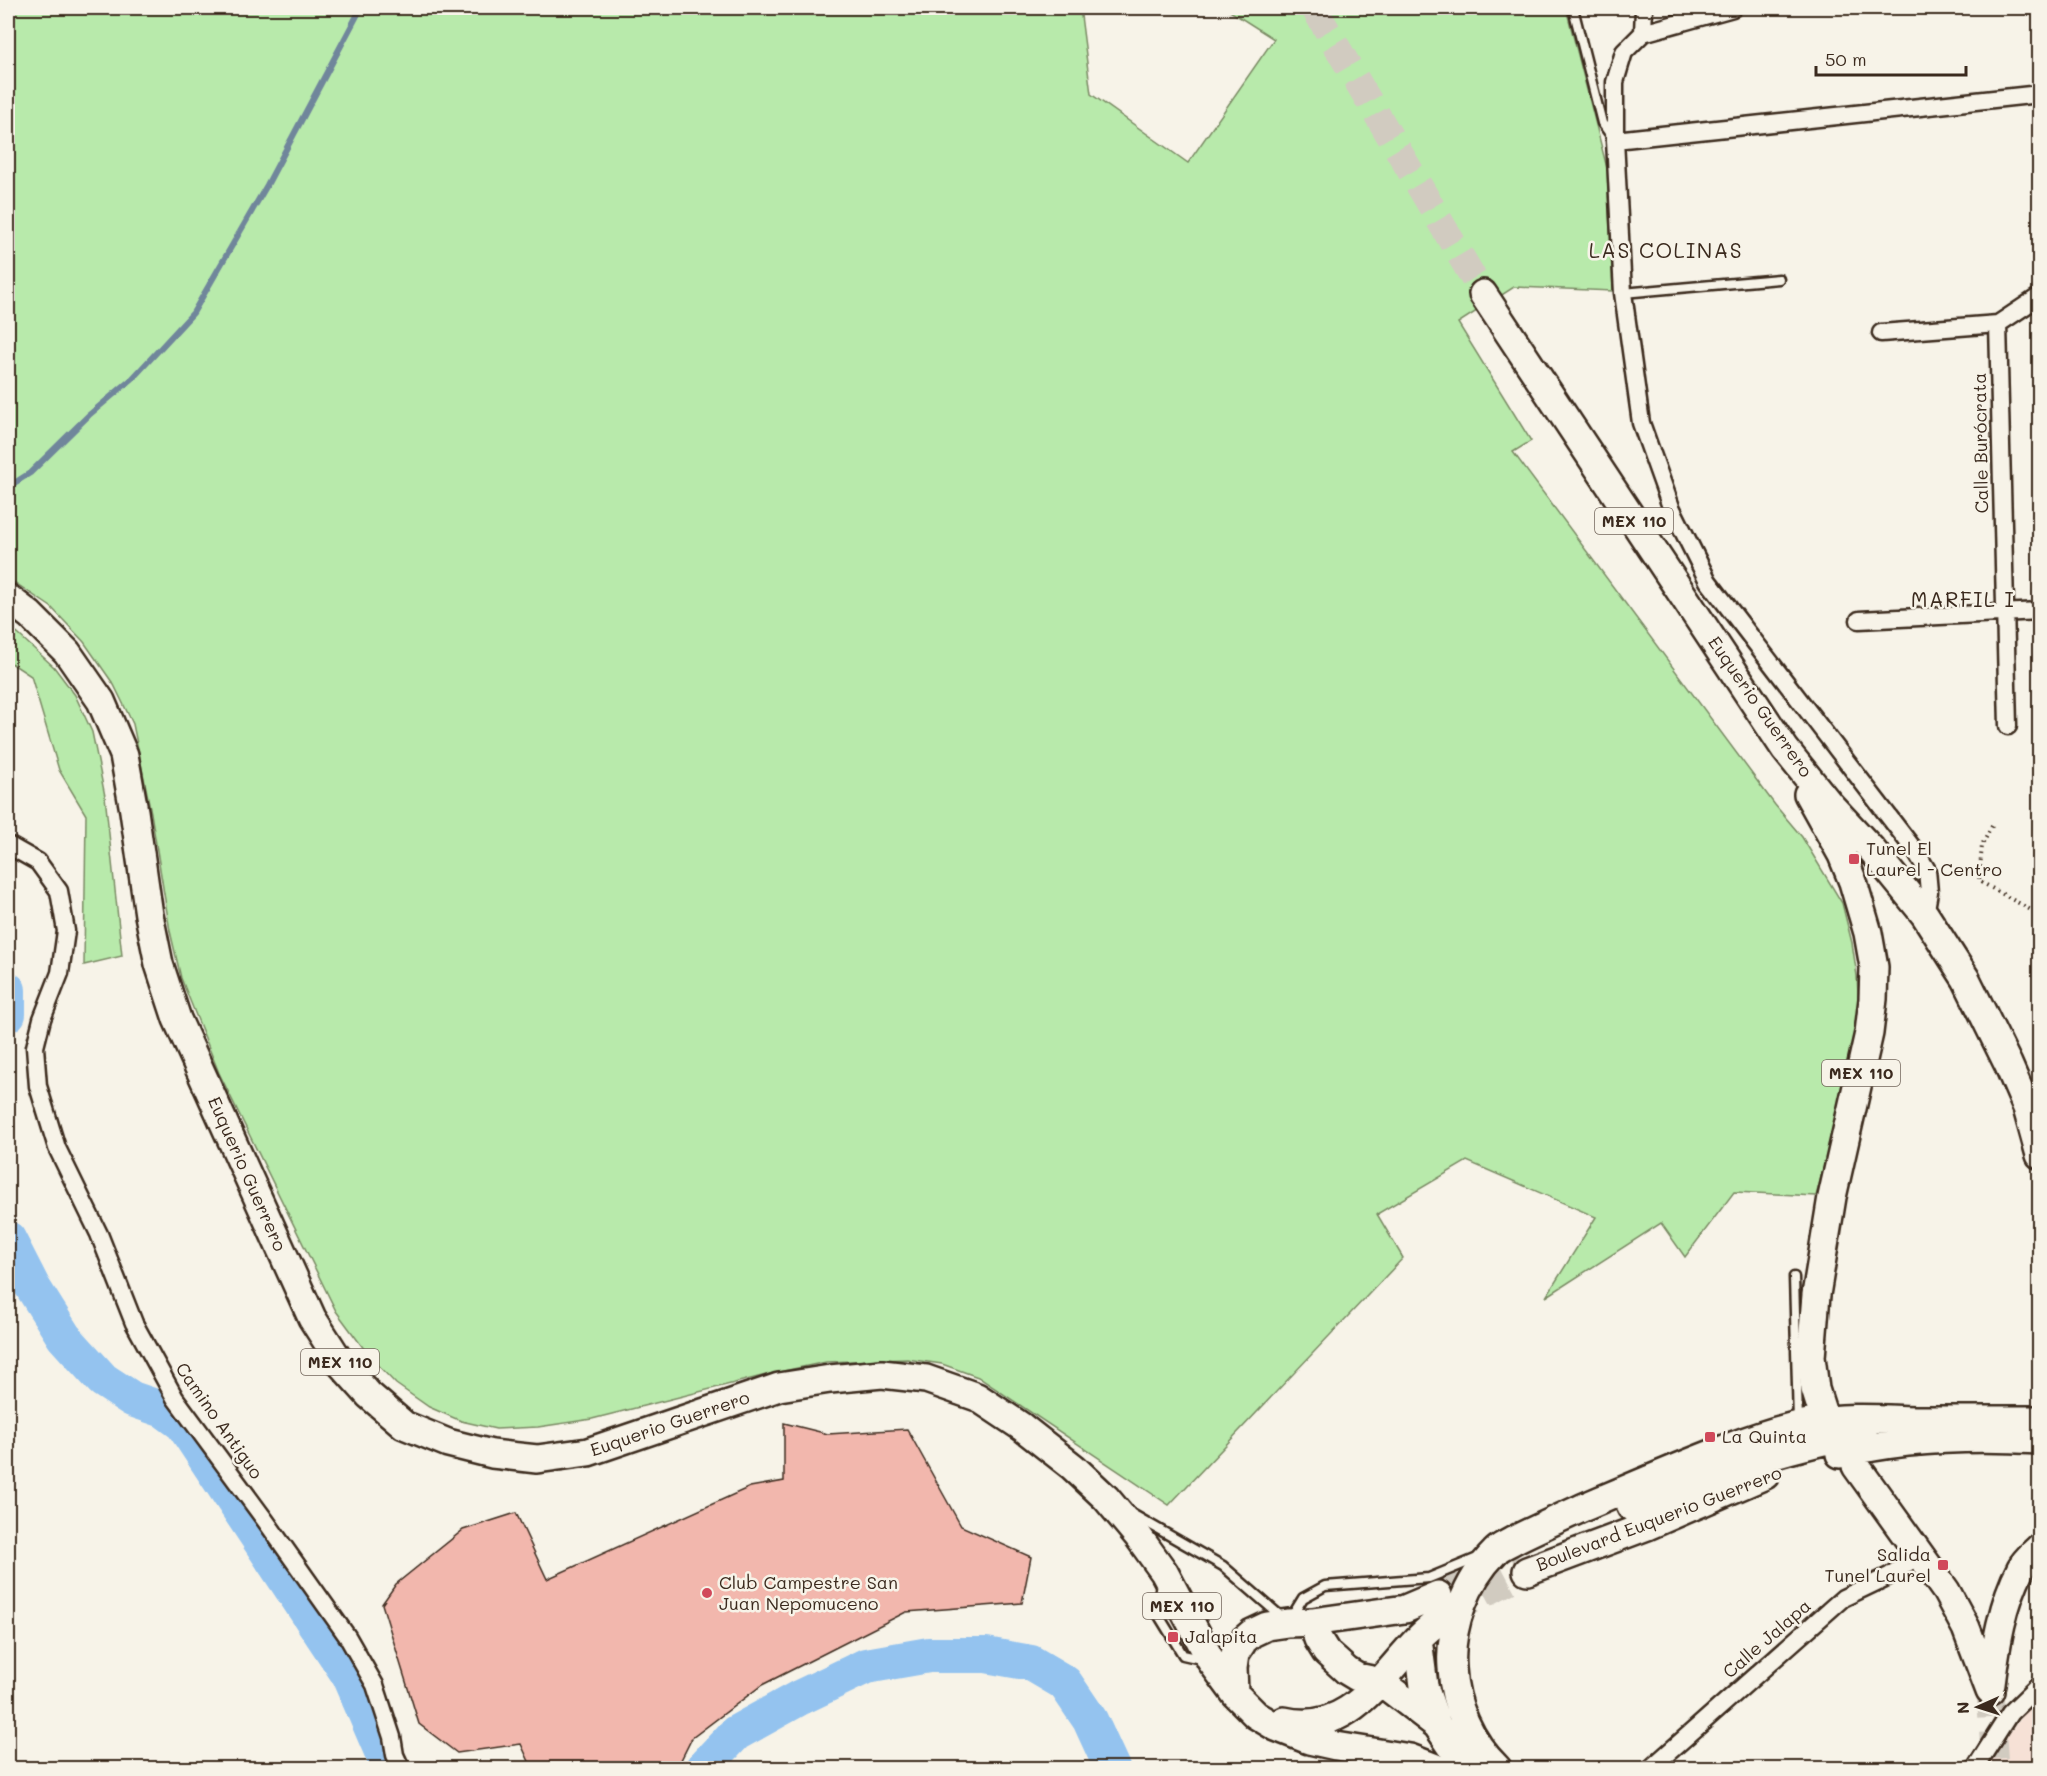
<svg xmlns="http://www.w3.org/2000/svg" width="2047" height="1776" viewBox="0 0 2047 1776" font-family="Mali,sans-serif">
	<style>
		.built { fill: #f6e1d6 }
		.green { fill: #b8eaab; stroke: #7a8a64; stroke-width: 1.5 }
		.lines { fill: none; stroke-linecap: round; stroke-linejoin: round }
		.stream { stroke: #70869b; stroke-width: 6 }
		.river { stroke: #94c3ef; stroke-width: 36 }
		.building { fill: #f2b7ad; stroke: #3b2a1e; stroke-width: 1.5 }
		.primary-tunnel { stroke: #d1cbc0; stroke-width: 27; stroke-dasharray: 27 14; stroke-linecap: butt }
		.service-casing { stroke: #3b2a1e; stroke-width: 13 }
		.minor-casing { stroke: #3b2a1e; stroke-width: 21 }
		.primary-casing { stroke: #3b2a1e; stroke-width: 32 }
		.path { stroke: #3b2a1e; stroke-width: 4; stroke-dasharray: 1.5 4.5; stroke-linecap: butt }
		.service { stroke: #f7f3e8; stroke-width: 8 }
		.minor { stroke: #f7f3e8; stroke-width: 16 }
		.primary { stroke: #f7f3e8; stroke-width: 27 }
		.poi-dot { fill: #d1495b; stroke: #f7f3e8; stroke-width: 2 }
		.labels { text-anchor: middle; stroke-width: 5; stroke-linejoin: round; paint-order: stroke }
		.shield { fill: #f7f3e8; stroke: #73665b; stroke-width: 1.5 }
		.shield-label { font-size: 16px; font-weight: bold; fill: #3b2a1e }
		.street-label { font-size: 18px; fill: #3b2a1e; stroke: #f7f3e8 }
		.poi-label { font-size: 18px; fill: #3b2a1e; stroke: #f7f3e8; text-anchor: start }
		.quarter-label { font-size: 21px; letter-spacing: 1.5px; fill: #3b2a1e; stroke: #f7f3e8 }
	</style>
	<rect width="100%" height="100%" fill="#f7f3e8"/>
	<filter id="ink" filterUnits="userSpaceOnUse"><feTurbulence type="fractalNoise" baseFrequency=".0167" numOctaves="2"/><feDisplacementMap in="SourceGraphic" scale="12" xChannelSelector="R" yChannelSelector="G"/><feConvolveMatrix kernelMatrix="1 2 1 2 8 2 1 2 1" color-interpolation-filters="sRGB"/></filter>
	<g filter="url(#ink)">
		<path class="built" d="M2039 1693V1768H1985L2036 1696Z"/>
		<path class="green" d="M8 8H1080L1091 94 1188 163 1274 39 1225 8H1566L1607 168 1613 291 1514 287 1458 323 1531 441 1513 452 1775 805 1802 837 1842 903 1852 943 1857 976 1859 1011 1853 1056 1816 1196 1734 1192 1685 1257 1661 1223 1546 1297 1596 1217 1467 1161 1377 1214 1403 1258 1169 1505 978 1377 942 1364 907 1359 826 1362 774 1373 592 1419 538 1427 496 1429 461 1421 429 1407 396 1384 370 1357 336 1311 219 1073 181 978 170 931 151 813 133 724 114 685 84 642 51 607 8 578Z
			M8 625 54 667 75 695 92 732 105 796 122 956 84 965 86 815 59 770 31 676 8 661Z"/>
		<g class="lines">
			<path class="stream" d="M8 487 30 473 89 415 132 379 193 313 267 185 361 8"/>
			<path class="river" d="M8 990V1014
				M8 1239 32 1286 64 1337 103 1380 132 1399 164 1410 183 1424 349 1675 389 1768
				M703 1768 736 1733 799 1698 866 1666 929 1655H986L1031 1663 1065 1683 1090 1720 1112 1768"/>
		</g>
		<path class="building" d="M784 1423 828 1434 907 1429 961 1526 1031 1557 1022 1603 906 1612 762 1685 692 1738 677 1768H532L521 1744 457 1753 419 1724 382 1604 396 1584 463 1530 516 1513 547 1579 750 1487 784 1481Z"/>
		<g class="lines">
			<path class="primary-tunnel" d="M1314 8 1483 294
				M1438 1595 1517 1555
				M1449 1613 1527 1571
				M1990 1691 1995 1768"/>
			<defs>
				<path id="service" d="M1573 8 1602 123 1612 137
					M1623 293 1779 279
					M1794 1277 1798 1422
					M1132 1514 1223 1566 1284 1619
					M1161 1584 1156 1611 1183 1655 1205 1660
					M1292 1616 1303 1598 1325 1586 1429 1578 1480 1557"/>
				<path id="minor" d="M1733 8 1643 33 1624 52 1615 82V140L1623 293 1641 423 1671 507 1708 581 1916 852 1927 870 1929 892 1925 915
					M1643 33 1644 8
					M1615 140 2040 94
					M1881 333 1998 324
					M1859 620 2040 611
					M2008 726 1998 324 2040 296
					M8 845 38 862 59 891 66 931 60 973 42 1019 35 1047 38 1086 57 1148 99 1234 134 1323 175 1398 265 1520 347 1636 375 1685 392 1737 395 1755 401 1768
					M1651 1768 1843 1598 1889 1576 1919 1555
					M1975 1768 2010 1713 2040 1684"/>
				<path id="primary" d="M1483 294 1785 749 1830 805 1872 850 1925 915 1966 979 2008 1064 2027 1108 2040 1155
					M8 598 30 615 67 652 101 701 124 755 134 811 149 915 159 964 177 1019 312 1318 342 1365 369 1395 404 1425 448 1443 492 1454 537 1459 588 1452 779 1387 830 1379 882 1374 926 1379 977 1397 1022 1427 1073 1467 1106 1498 1138 1536 1164 1572 1211 1661 1236 1695 1256 1715 1276 1727 1309 1740 1336 1746 1410 1758 1436 1768
					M1808 794 1842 855 1853 882 1868 933 1874 967 1873 999 1869 1033 1832 1197 1816 1295 1811 1357 1815 1389 1822 1411
					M1900 1424 1918 1420H2040
					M1840 1454C1904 1438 1973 1436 2040 1440
					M1856 1466 1946 1591 1966 1628 1990 1691
					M1631 1507C1653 1498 1674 1488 1695 1480 1749 1460 1806 1444 1863 1432
					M1527 1571 1647 1526 1765 1475
					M1312 1622 1318 1639 1326 1652 1347 1671 1357 1677 1381 1682 1437 1725
					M1418 1639 1424 1686 1437 1725 1466 1768
					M1991 1684C1996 1645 2002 1604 2021 1568 2025 1560 2033 1554 2040 1547
					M1234 1692 1233 1668 1235 1654 1244 1640 1252 1633 1267 1626 1288 1623 1312 1622 1405 1609 1438 1595
					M1284 1721C1348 1736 1379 1679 1417 1640 1425 1631 1436 1623 1445 1615
					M1497 1768C1470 1742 1454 1705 1452 1668 1449 1627 1466 1581 1495 1552 1500 1546 1508 1544 1514 1540 1536 1529 1558 1519 1580 1509 1629 1488 1677 1467 1727 1448 1753 1438 1781 1428 1809 1423 1845 1416 1882 1419 1918 1420"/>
			</defs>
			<use href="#service" class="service-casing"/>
			<use href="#minor" class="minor-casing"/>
			<use href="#primary" class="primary-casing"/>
			<path class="path" d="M1992 826 1982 845 1979 881 2040 915"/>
			<use href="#service" class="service"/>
			<use href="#minor" class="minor"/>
			<use href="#primary" class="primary"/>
		</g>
	</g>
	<g class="poi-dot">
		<rect x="1848" y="853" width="12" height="12" rx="3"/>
		<rect x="1704" y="1431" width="12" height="12" rx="3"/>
		<rect x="1937" y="1559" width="12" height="12" rx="3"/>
		<circle cx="707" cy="1593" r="6"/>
		<rect x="1167" y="1631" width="12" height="12" rx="3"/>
	</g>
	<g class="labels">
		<g class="shield">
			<rect x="1595" y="508" width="78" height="26" rx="4.5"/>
			<rect x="1822" y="1060" width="78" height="26" rx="4.5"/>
			<rect x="301" y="1349" width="78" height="26" rx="4.5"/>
			<rect x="1143" y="1593" width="78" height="26" rx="4.5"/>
		</g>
		<g class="shield-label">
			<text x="1634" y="527">MEX 110</text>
			<text x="1861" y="1079">MEX 110</text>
			<text x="340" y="1368">MEX 110</text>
			<text x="1182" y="1612">MEX 110</text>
		</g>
		<g class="street-label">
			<text transform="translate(1981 443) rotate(-91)" y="6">Calle Burócrata</text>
			<text transform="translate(1760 707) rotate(55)" y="6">Euquerio Guerrero</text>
			<text transform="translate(247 1174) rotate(66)" y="6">Euquerio Guerrero</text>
			<text transform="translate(219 1421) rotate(55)" y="6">Camino Antiguo</text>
			<text transform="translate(670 1424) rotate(-19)" y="6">Euquerio Guerrero</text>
			<text transform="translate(1659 1519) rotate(-21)" y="6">Boulevard Euquerio Guerrero</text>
			<text transform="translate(1767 1639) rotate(-41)" y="6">Calle Jalapa</text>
		</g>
		<g class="poi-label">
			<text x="1866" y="855">Tunel El<tspan x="1866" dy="21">Laurel - Centro</tspan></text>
			<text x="1722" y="1443">La Quinta</text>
			<text x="1931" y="1561" text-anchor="end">Salida<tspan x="1931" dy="21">Tunel Laurel</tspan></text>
			<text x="719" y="1589">Club Campestre San<tspan x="719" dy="21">Juan Nepomuceno</tspan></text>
			<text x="1185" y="1643">Jalapita</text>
		</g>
		<g class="quarter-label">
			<text x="1666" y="258">LAS COLINAS</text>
			<text x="1963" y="607">MARFIL I</text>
		</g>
	</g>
	<rect width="2047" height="1776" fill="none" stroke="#f7f3e8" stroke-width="30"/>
	<rect x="15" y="15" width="2017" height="1746" fill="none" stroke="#3b2a1e" stroke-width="2" filter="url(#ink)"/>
	<g transform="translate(1978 1707) rotate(267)" stroke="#f7f3e8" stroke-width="4.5" paint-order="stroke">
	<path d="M0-4.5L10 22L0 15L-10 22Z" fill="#3b2a1e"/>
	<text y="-9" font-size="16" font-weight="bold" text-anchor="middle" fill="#3b2a1e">N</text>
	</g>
	<path d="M1816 66v9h150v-9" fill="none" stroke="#3b2a1e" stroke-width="3"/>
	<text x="1825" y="66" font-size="18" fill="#3b2a1e" stroke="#f7f3e8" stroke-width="4.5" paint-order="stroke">50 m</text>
</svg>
